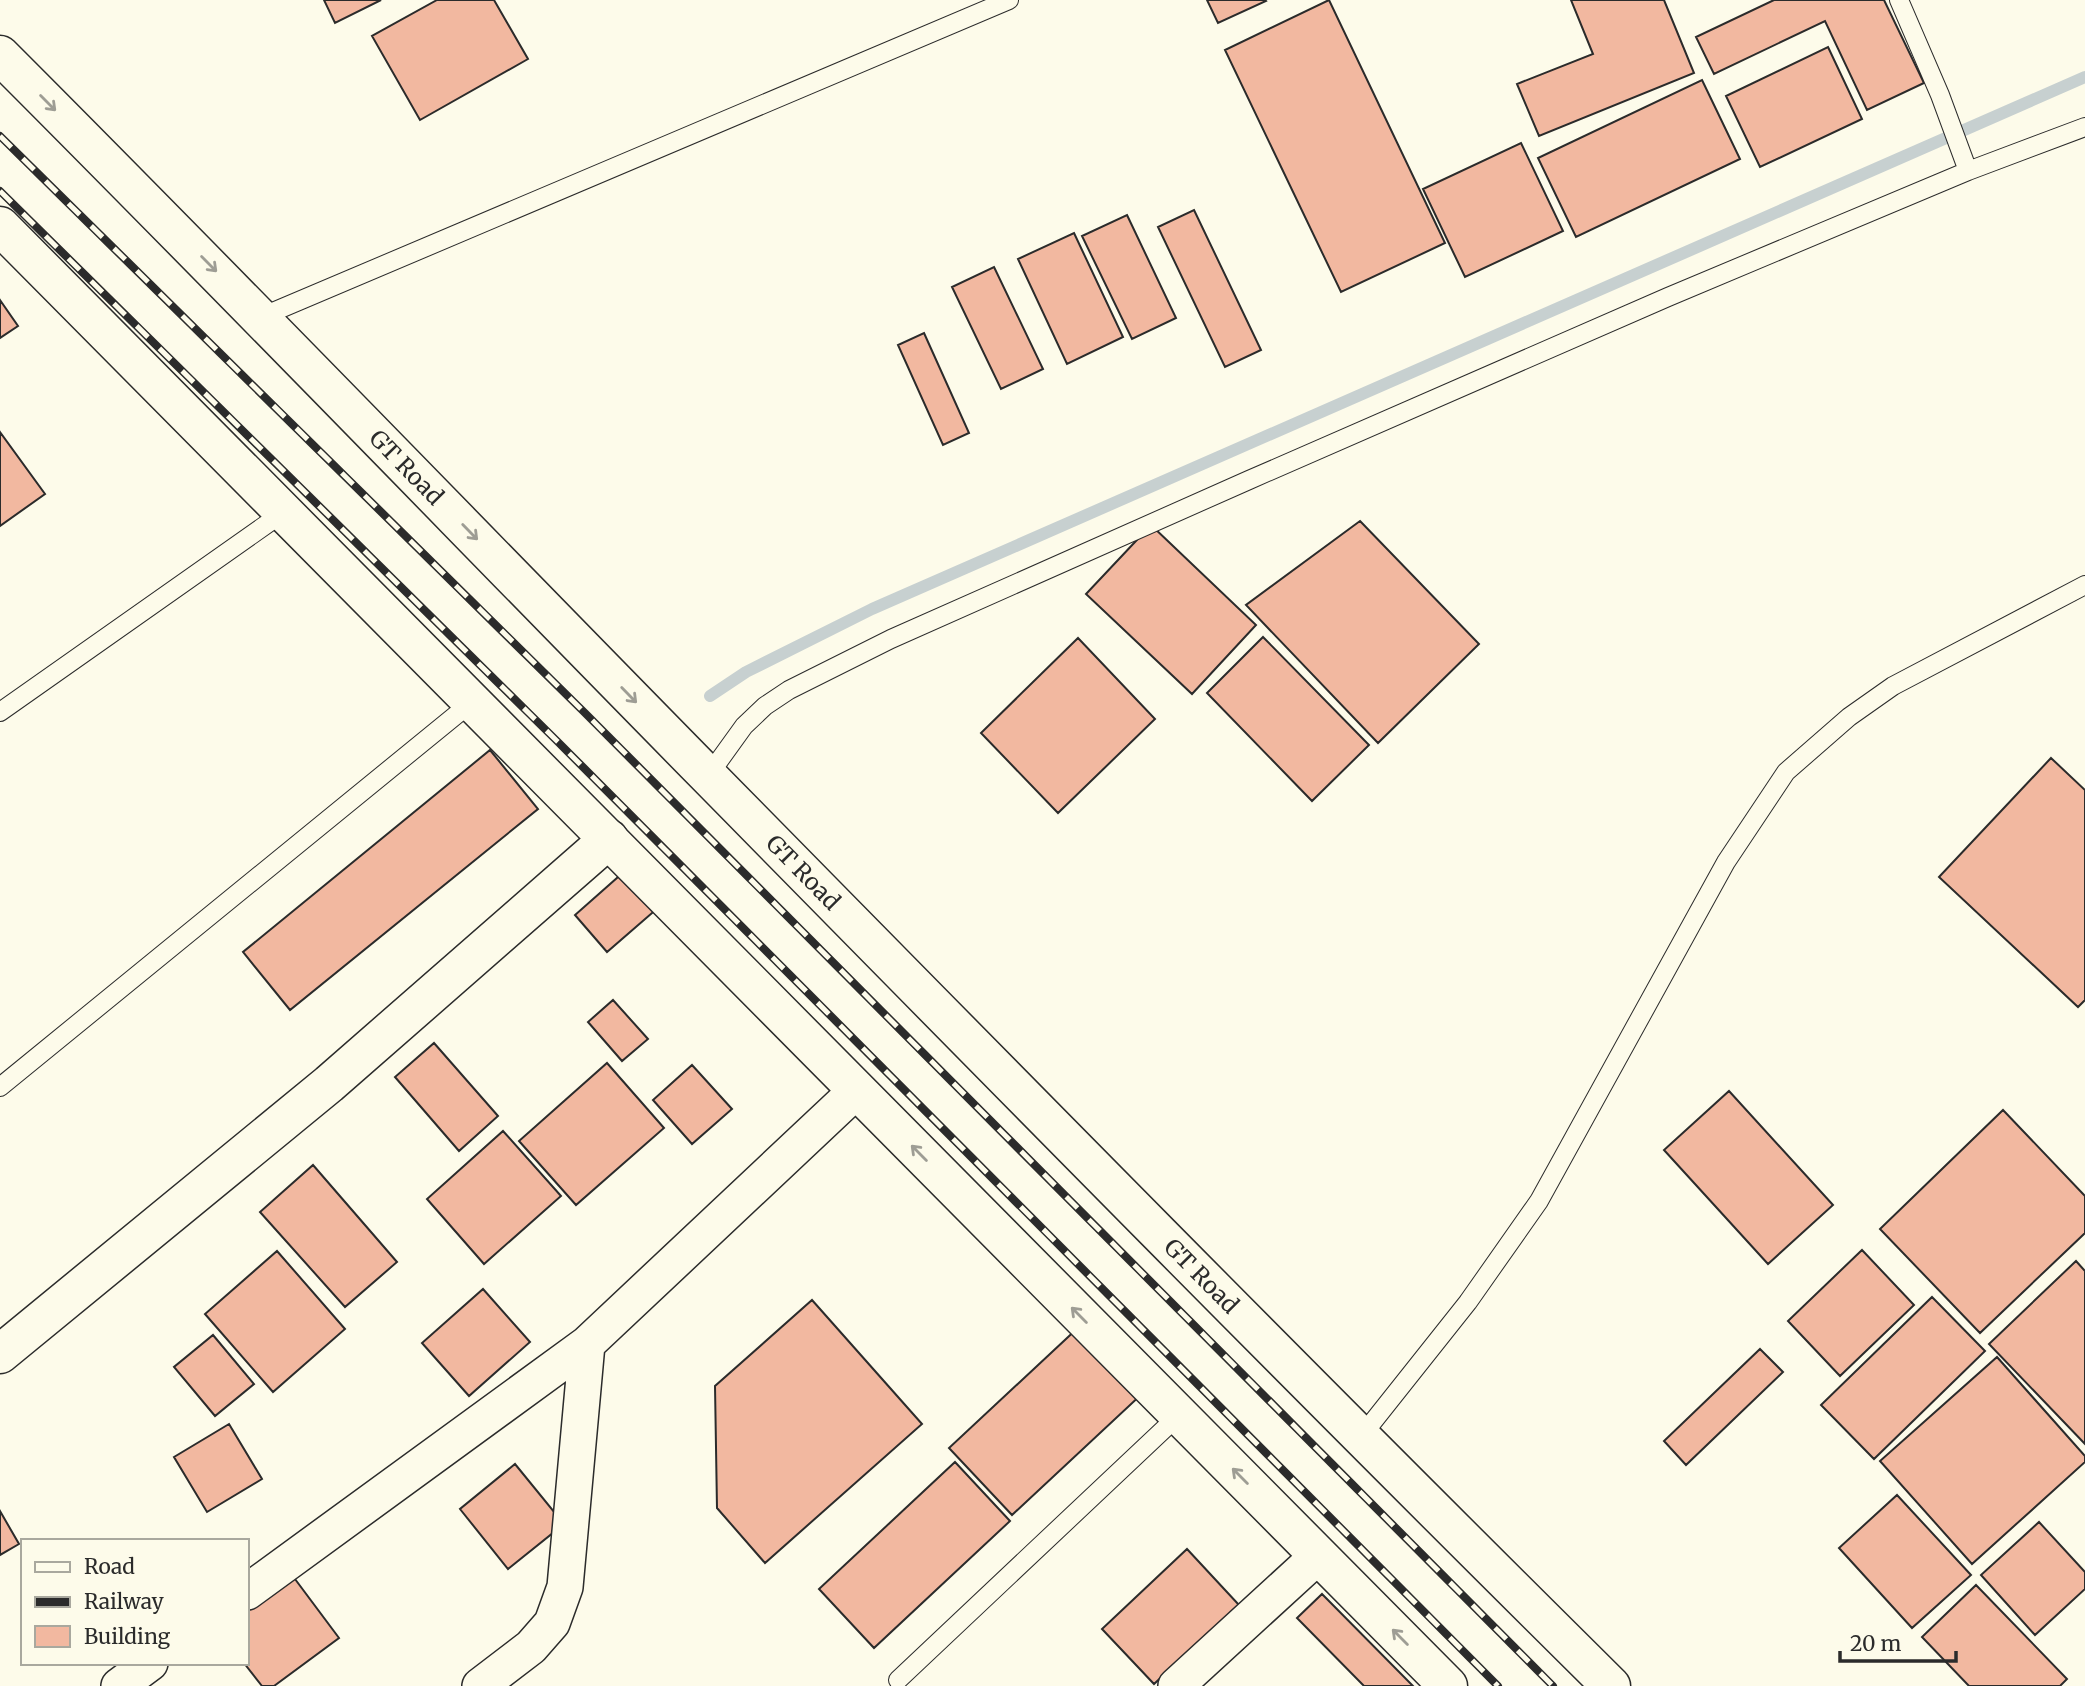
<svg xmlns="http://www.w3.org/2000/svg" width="2085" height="1686" viewBox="0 0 2085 1686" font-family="Merriweather,serif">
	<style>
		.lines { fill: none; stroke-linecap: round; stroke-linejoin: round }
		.stream { stroke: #c7d0d0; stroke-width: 12 }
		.building { fill: #f2b8a0; stroke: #2b2b2b; stroke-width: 2 }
		.service-casing { stroke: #2b2b2b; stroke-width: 20 }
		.minor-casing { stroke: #2b2b2b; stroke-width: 38 }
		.tertiary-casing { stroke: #2b2b2b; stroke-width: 41 }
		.trunk-casing { stroke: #2b2b2b; stroke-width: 41 }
		.service { stroke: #fdfbea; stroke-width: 18 }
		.minor { stroke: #fdfbea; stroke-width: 35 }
		.tertiary { stroke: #fdfbea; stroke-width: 38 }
		.trunk { stroke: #fdfbea; stroke-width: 38 }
		.rail-casing { stroke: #2b2b2b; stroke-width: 8 }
		.rail { stroke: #fdfbea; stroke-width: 5; stroke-dasharray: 16; stroke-linecap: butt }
		.oneway { stroke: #9e9d94 }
		.labels { text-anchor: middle; stroke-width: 5; stroke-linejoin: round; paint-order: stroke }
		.street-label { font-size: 23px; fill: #2b2b2b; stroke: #fdfbea }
	</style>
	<rect width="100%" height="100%" fill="#fdfbea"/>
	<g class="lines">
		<path class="stream" d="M710 696 746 672 872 609 2085 77"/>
	</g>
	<path class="building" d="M324 0H381L335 23Z
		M437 0H494L528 59 420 120 372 36Z
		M1207 0H1265L1266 1 1218 23Z
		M1329 0 1445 243 1341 292 1225 50Z
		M1571 0H1664L1694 73 1539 136 1517 84 1593 54Z
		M1774 0H1884L1924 83 1867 110 1825 21 1714 74 1696 37Z
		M1828 47 1862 119 1760 167 1726 96Z
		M1702 80 1740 159 1576 237 1538 158Z
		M1521 143 1563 231 1465 277 1423 189Z
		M1194 210 1261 350 1225 367 1158 227Z
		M1127 215 1176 318 1132 339 1082 236Z
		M1074 233 1123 337 1067 364 1018 259Z
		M994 267 1043 369 1001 389 952 287Z
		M0 300 18 326 0 338Z
		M924 333 969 433 943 445 898 345Z
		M0 432 45 494 0 526Z
		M1360 521 1479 644 1378 743 1246 605Z
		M1151 525 1256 625 1192 694 1086 594Z
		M1263 637 1369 745 1312 801 1207 693Z
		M1078 638 1155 719 1058 813 981 733Z
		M490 750 538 809 290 1010 243 952Z
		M2051 758 2085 790V1000L2078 1007 1939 877Z
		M626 870 659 907 607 952 575 915Z
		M613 1000 648 1039 622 1061 588 1022Z
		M434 1043 498 1116 459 1151 395 1077Z
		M607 1063 664 1128 576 1205 519 1141Z
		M692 1065 732 1109 692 1144 653 1100Z
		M1729 1091 1833 1205 1768 1264 1664 1150Z
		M2003 1110 2085 1196V1233L1980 1333 1880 1229Z
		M503 1131 561 1196 484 1264 427 1199Z
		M313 1165 397 1262 345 1307 260 1212Z
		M1862 1250 1914 1305 1840 1376 1788 1321Z
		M277 1251 345 1329 273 1392 205 1314Z
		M2076 1261 2085 1271V1444L1989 1344Z
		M483 1289 530 1342 469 1396 422 1343Z
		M1932 1297 1985 1351 1874 1459 1821 1405Z
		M812 1300 922 1424 765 1563 717 1508 715 1386Z
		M1081 1325 1144 1392 1012 1515 949 1448Z
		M213 1335 254 1384 215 1416 174 1367Z
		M1760 1349 1783 1372 1686 1465 1664 1441Z
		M1997 1357 2085 1456V1462L1972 1564 1880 1461Z
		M229 1424 262 1479 207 1512 174 1457Z
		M955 1462 1010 1521 874 1648 819 1589Z
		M515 1464 564 1524 508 1569 460 1509Z
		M1897 1495 1971 1575 1912 1628 1839 1548Z
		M0 1511 19 1544 0 1555Z
		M2039 1522 2085 1572V1589L2035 1635 1981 1575Z
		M1187 1549 1239 1605 1154 1684 1102 1629Z
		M289 1571 339 1638 274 1686H262L244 1663H247V1603Z
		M1976 1585 2067 1679 2060 1686H1969L1922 1637Z
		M1322 1594 1413 1686H1364L1297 1618Z"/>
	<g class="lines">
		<defs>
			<path id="service" d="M1899 0 1940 95 1968 171
				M261 317 1009 0
				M0 712 284 512
				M708 776 744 726 765 706 789 690 891 639 1249 480 1668 297 1968 171 2085 127
				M0 1087 472 702
				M1360 1438 1468 1302 1539 1201 1726 862 1786 772 1849 717 1893 686 2085 585
				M898 1680 1179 1415"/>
			<path id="minor" d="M247 1592 587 1344 857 1090
				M119 1686 150 1663
				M480 1686 531 1647 552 1623 565 1587 587 1344
				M1176 1686 1319 1555"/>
			<path id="tertiary" d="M0 1354 329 1084 609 839"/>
			<g id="trunk">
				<path id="s1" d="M0 55C239 294 473 537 710 778 1009 1082 1308 1386 1611 1686"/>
				<path d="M0 226 1448 1686"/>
			</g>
		</defs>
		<use href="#service" class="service-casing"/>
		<use href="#minor" class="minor-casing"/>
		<use href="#tertiary" class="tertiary-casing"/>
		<use href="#trunk" class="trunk-casing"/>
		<use href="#service" class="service"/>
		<use href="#minor" class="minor"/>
		<use href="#tertiary" class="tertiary"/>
		<use href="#trunk" class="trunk"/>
		<defs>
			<path id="rail" d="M0 136 585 713 1553 1686
				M0 191 557 741 1498 1686"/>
		</defs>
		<use href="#rail" class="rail-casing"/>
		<use href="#rail" class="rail"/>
	</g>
	<defs><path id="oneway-shaft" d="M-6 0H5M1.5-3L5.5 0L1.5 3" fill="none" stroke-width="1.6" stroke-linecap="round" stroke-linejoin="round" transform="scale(1.75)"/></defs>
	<g class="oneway">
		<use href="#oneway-shaft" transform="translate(48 103) rotate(45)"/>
		<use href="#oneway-shaft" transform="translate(209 264) rotate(45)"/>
		<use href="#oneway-shaft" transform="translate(470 532) rotate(46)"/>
		<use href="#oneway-shaft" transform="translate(629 695) rotate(46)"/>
		<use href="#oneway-shaft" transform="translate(919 1153) rotate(-135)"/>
		<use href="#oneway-shaft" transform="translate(1079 1315) rotate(-135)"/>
		<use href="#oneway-shaft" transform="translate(1240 1476) rotate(-135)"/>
		<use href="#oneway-shaft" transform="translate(1400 1637) rotate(-135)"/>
	</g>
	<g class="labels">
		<g class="street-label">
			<text dy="8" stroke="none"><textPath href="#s1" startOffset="579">GT Road</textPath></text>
			<text dy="8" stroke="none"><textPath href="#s1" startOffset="1146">GT Road</textPath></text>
			<text dy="8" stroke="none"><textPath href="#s1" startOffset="1713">GT Road</textPath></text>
		</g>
	</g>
	<rect x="21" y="1539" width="228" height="126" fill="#fdfbea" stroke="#a9a89e" stroke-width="2"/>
	<rect x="35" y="1562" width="35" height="10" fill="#fdfbea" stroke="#a9a89e" stroke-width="2"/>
	<text x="84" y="1574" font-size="21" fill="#2b2b2b">Road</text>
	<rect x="35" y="1597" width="35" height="10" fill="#2b2b2b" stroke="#a9a89e" stroke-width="2"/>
	<text x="84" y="1609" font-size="21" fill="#2b2b2b">Railway</text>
	<rect x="35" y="1626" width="35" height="21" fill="#f2b8a0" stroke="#a9a89e" stroke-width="2"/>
	<text x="84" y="1644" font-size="21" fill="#2b2b2b">Building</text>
	<path d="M1840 1651v10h116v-10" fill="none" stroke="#2b2b2b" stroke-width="3.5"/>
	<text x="1850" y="1651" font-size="21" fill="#2b2b2b" stroke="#fdfbea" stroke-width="5" paint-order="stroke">20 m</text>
</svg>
